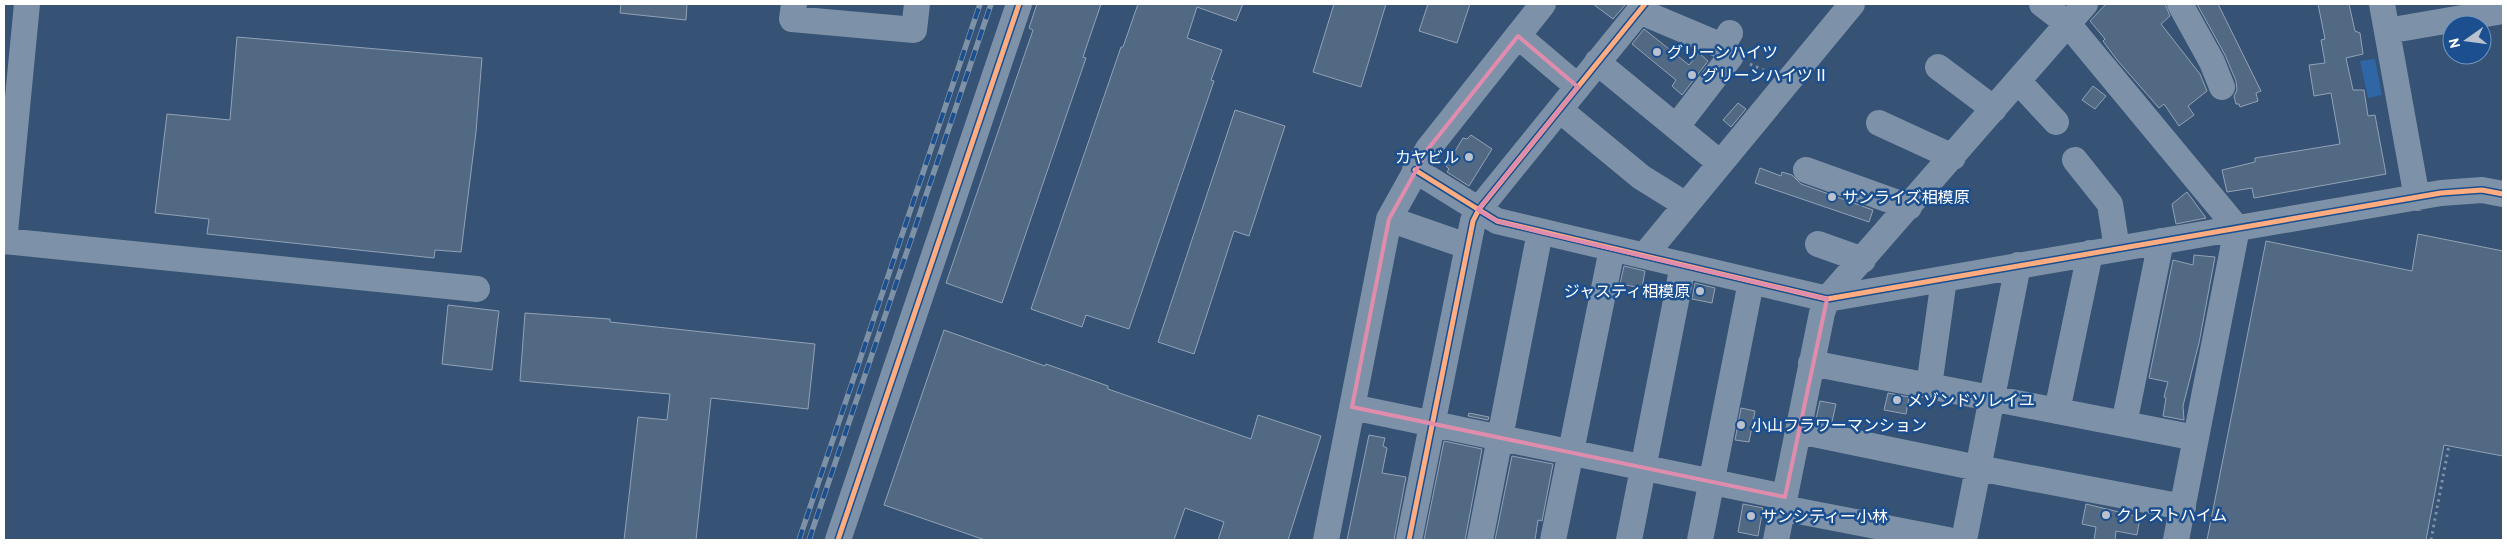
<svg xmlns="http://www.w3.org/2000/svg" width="2507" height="544" viewBox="0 0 2507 544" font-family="'PT Sans','Noto Sans JP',sans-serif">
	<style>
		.green { fill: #2f66a5 }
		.building { fill: #526984; stroke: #92a2b6 }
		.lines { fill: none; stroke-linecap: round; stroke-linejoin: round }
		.path { stroke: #7d92a8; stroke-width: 3; stroke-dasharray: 2.5 4; stroke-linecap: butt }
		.minor { stroke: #7d92a8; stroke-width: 26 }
		.rail-casing { stroke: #7e92a7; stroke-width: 5.5 }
		.rail { stroke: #1b4f8f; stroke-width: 4; stroke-dasharray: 11; stroke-linecap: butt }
		.cycleway-casing { stroke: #1b4f8f; stroke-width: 8 }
		.cycleway { stroke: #ffac80; stroke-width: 5 }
		.marked { fill: none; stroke: #e08cad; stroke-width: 4; stroke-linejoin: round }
		.poi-dot { fill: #b9c2ce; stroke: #1b4f8f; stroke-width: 2 }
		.labels { text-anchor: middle; stroke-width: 5; stroke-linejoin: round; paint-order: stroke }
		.poi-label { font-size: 16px; fill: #fff; stroke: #1b4f8f; text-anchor: start }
	</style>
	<rect width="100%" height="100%" fill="#365274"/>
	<path class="green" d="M2375 59 2382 95 2368 98 2360 61Z"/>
	<path class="building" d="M621 4H687L686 20 620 13Z
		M1037 4H1101L1083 57 1086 58 1002 303 946 283 1033 30 1029 28Z
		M1138 4H1243L1236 21 1197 7 1187 38 1222 50 1211 80 1214 81 1129 329 1086 315 1082 327 1031 309 1121 47H1123Z
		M1334 4H1386L1361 87 1313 72Z
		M1428 4H1470L1457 43 1419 31Z
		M1593 4H1626L1613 19Z
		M2106 4H2165L2170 16 2161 24 2200 74 2207 91 2188 106 2194 115 2179 126 2164 104 2159 108 2117 60 2103 41 2105 39 2090 21Z
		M2197 4H2218L2261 91 2256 93 2258 101 2240 107 2239 104H2236L2234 96 2237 90 2236 81 2225 55Z
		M2318 4H2349L2355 31 2360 33 2363 54 2346 58 2353 90H2364L2368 116 2375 115 2386 174 2254 198 2252 188 2227 192 2222 170 2255 162V158L2340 144 2331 93 2314 96 2309 65 2325 63 2321 40 2325 39Z
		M1644 29 1689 65 1699 53 1708 61 1682 95 1672 86 1676 80 1632 44Z
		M237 37 482 58 476 132 461 252 435 250 434 258 207 234 209 219 155 213 167 114 230 120Z
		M2093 86 2106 96 2095 109 2082 100Z
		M1738 103 1746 109 1731 127 1723 120Z
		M1235 110 1285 126 1249 236 1234 231 1194 354 1158 342Z
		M1471 135 1492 149 1469 186 1447 172 1449 169 1446 166 1463 138 1467 139Z
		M1760 168 1781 176 1782 172 1792 175 1801 184 1873 210 1869 222 1755 183Z
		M2187 192 2206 218 2176 224 2172 204Z
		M2418 234 2503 251V456L2444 445 2426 540H2207L2266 241 2412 271Z
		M2194 255 2215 257 2199 343 2183 406 2184 420 2163 416 2166 398 2164 397 2168 382 2149 378 2173 260 2193 265Z
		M1624 266 1645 271 1642 288 1620 284Z
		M1695 283 1715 288 1712 303 1692 299Z
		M448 305 499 311 492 370 442 364Z
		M525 313 610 319V322L815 344 808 409 711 398 696 540H624L638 417 667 420 670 394 520 381Z
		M944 330 1045 366 1046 364 1108 386V389L1251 439 1258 415 1321 436 1288 540H1218L1224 522 1185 508 1174 540H985L884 505Z
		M1888 393 1909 397 1906 414 1884 410Z
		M1820 401 1836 404 1832 422 1816 419Z
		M1741 408 1755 411 1749 442 1735 440Z
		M1469 413 1489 417 1488 420 1468 416Z
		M1369 435 1385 438 1383 446 1387 448 1382 473 1406 477 1394 540H1347Z
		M1444 441 1482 449 1465 540H1424Z
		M1512 456 1553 464 1542 521 1538 520 1535 540H1495Z
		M1743 504 1763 508 1758 536 1738 532Z
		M2086 504 2140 517 2137 535 2116 531 2115 540H2094L2096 527 2082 524Z"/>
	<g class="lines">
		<path class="path" d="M1750 64 1770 73
			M2431 540 2449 445"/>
		<path class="minor" d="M794 4 792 19 914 30 917 4
			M2042 4 2068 24 2237 228
			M2180 4 2212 62 2222 87
			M2382 4 2417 198
			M1639 11 1722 46 1730 33
			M2387 31 2503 11
			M1518 36 1578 87
			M1597 62 1720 163
			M1938 67 1994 109
			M2018 81 2056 122
			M1560 110 1641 177 1686 205
			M1879 123 1953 157
			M1677 126 1731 56
			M2075 160 2110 204 2117 249
			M1415 170 1497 221 1827 299 2441 193 2482 190 2503 194
			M1806 170 1909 207
			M1389 219 1467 246
			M4 241 477 289
			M4 242 27 4
			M1818 244 1863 260
			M1644 256 1852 4
			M1811 363 2196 438
			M1929 386 1944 279
			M1352 407 1785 497
			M2057 411 2090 253
			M2124 424 2161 241
			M1799 431 1978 468 2183 507
			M1783 508 1948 540
			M838 540 1019 4
			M1326 540 1389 219 1428 149 1543 4
			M1409 540 1473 221 1479 209 1645 4
			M1480 540 1540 232
			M1553 540 1612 249
			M1629 540 1683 265
			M1700 540 1751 282
			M1776 540 1822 313 1827 299 2085 4
			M1964 540 2018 265
			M2176 540 2237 228"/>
		<defs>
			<path id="rail" d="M799 540 980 4
				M809 540 991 4"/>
		</defs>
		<use href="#rail" class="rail-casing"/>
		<use href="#rail" class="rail"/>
		<defs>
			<path id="cycleway" d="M1415 170 1497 221 1827 299 2441 193 2482 190 2503 194
				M838 540 1019 4
				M1409 540 1473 221 1479 209 1645 4"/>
		</defs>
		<use href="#cycleway" class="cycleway-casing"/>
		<use href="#cycleway" class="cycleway"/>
	</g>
	<path class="marked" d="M1518 36 1578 87 1478 210 1497 221 1540 232 1827 299 1785 497 1352 407 1389 219 1428 149Z"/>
	<g class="poi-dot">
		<circle cx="1657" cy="52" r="5"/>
		<circle cx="1692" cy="75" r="5"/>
		<circle cx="1469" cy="157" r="5"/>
		<circle cx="1832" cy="197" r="5"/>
		<circle cx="1700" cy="291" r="5"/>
		<circle cx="1897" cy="400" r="5"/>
		<circle cx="1741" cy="425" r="5"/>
		<circle cx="2106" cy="515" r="5"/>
		<circle cx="1751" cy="516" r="5"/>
	</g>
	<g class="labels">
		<g class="poi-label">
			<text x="1667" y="58">グリーンハイツ</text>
			<text x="1702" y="81">グリーンハイツⅡ</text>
			<text x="1459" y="163" text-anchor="end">カヤビル</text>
			<text x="1842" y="203">サンライズ相模原</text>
			<text x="1690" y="297" text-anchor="end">ジャスティ相模原</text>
			<text x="1907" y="406">メゾンドソレイユ</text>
			<text x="1751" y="431">小山フラワーマンション</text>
			<text x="2116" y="521">クレストハイム</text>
			<text x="1761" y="522">サンシティー小林</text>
		</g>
	</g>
	<rect width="2507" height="544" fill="none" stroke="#ffffff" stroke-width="10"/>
	<g transform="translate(2467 40) rotate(256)"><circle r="24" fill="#1b4f8f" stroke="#7695bc"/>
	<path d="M0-4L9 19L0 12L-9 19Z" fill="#b9c2ce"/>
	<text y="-8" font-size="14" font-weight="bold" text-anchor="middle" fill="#ffffff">N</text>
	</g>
</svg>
